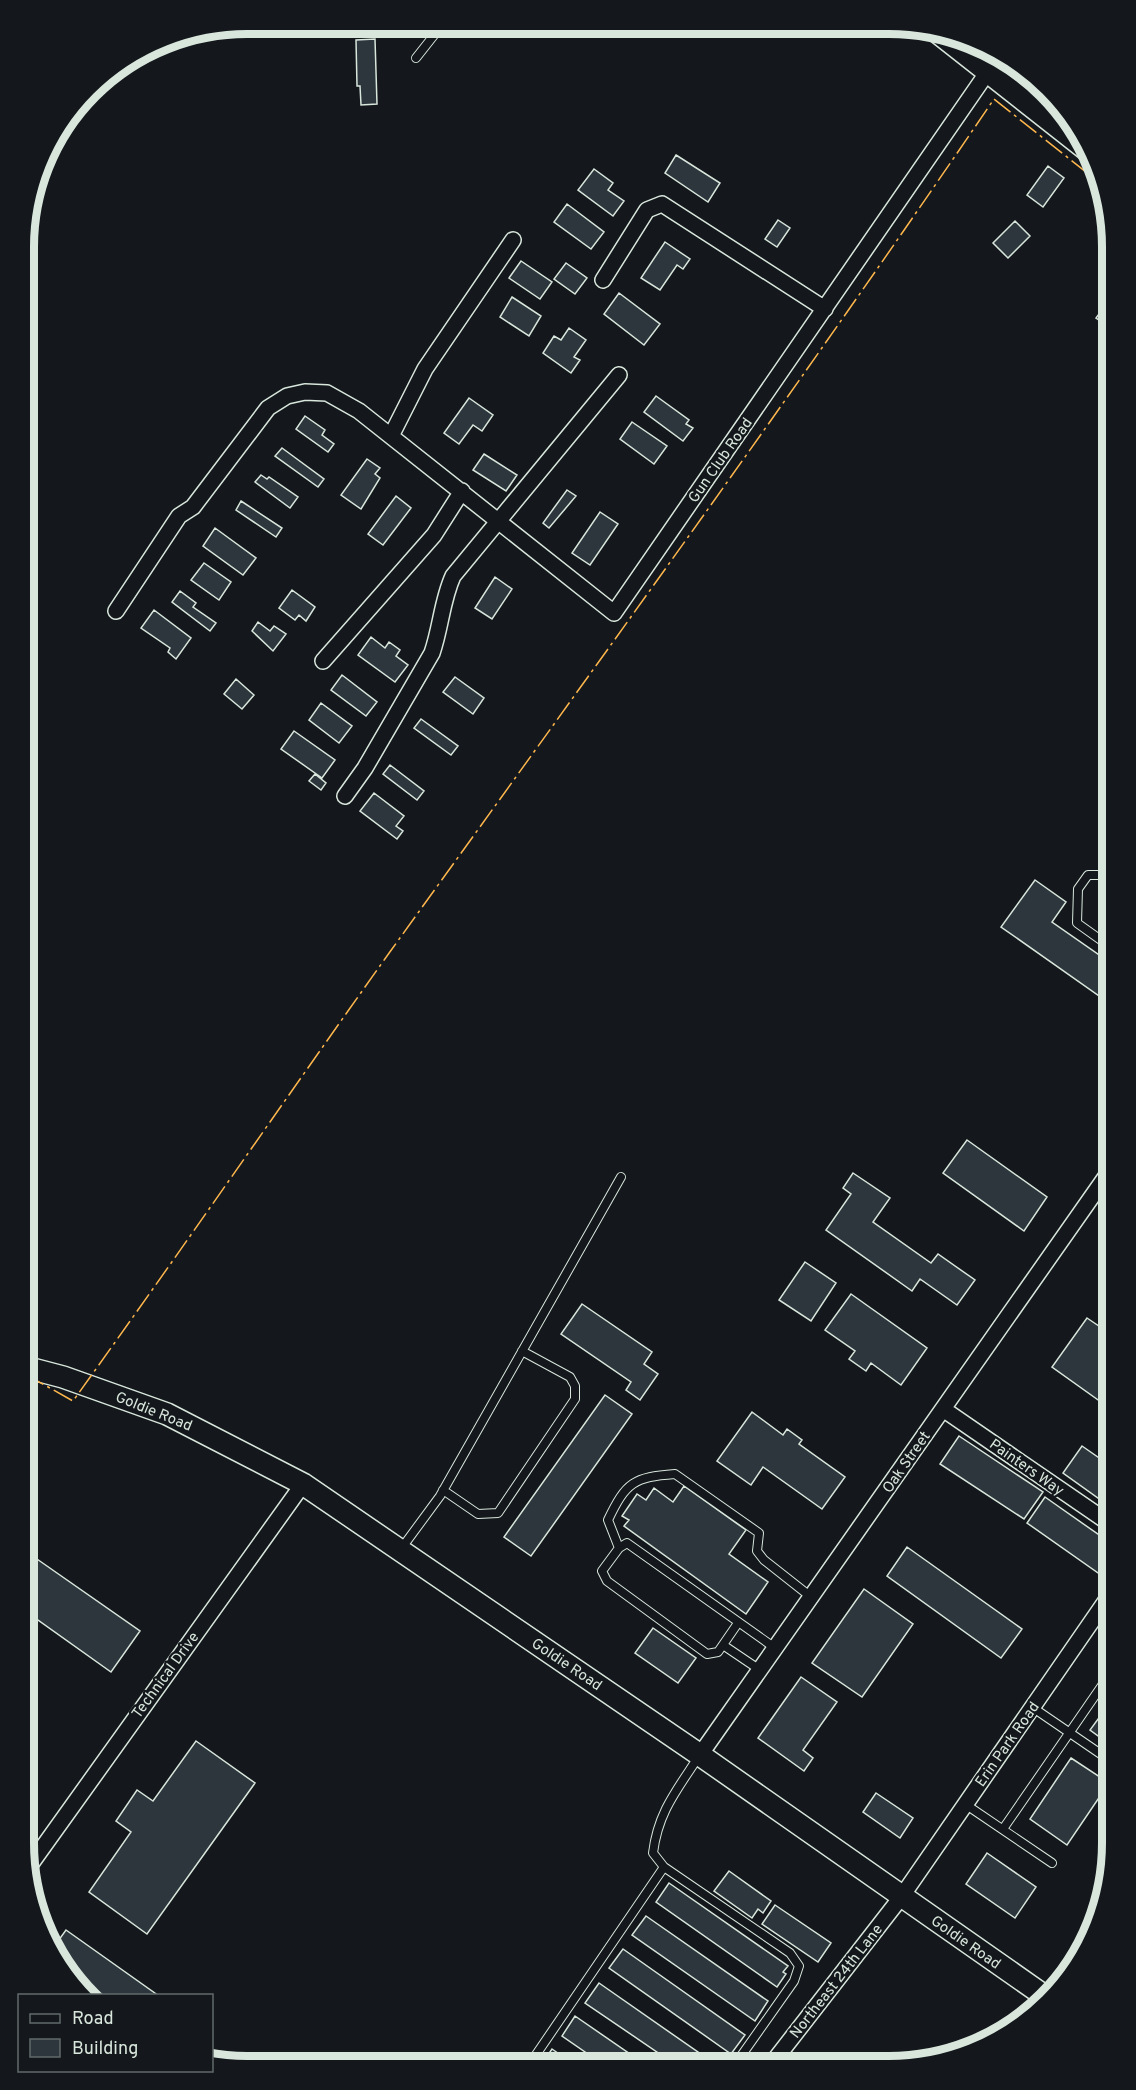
<svg xmlns="http://www.w3.org/2000/svg" width="1136" height="2090" viewBox="0 0 1136 2090" font-family="Overpass,sans-serif">
	<style>
		.building { fill: #2c363c; stroke: #d8e6dc; stroke-width: 1.5 }
		.lines { fill: none; stroke-linecap: round; stroke-linejoin: round }
		.lane-casing { stroke: #d8e6dc; stroke-width: 10 }
		.street-casing { stroke: #d8e6dc; stroke-width: 18 }
		.secondary-casing { stroke: #d8e6dc; stroke-width: 24 }
		.lane { stroke: #14181c; stroke-width: 8 }
		.street { stroke: #14181c; stroke-width: 15 }
		.secondary { stroke: #14181c; stroke-width: 21 }
		.power { stroke: #ffb74d; stroke-width: 1.5; stroke-dasharray: 21 4.5 3 4.5; stroke-linecap: butt }
		.labels { text-anchor: middle; stroke-width: 4.5; stroke-linejoin: round; paint-order: stroke }
		.street-label { font-size: 15px; fill: #d8e6dc; stroke: #14181c }
		.rim { fill: none; stroke: #d8e6dc; stroke-width: 8 }
	</style>
	<rect width="100%" height="100%" fill="#14181c"/>
	<path class="building" d="M375 39 377 104 361 105 360 86H357L356 40Z
		M676 155 720 183 708 202 665 173Z
		M1048 166 1064 178 1043 207 1027 195Z
		M594 169 613 183 608 190 624 201 613 216 578 190Z
		M567 204 604 232 591 249 554 222Z
		M778 220 790 228 777 247 765 239Z
		M1015 221 1030 236 1008 258 993 243Z
		M665 242 690 259 683 269 677 265 660 290 641 278Z
		M521 261 552 282 540 299 509 278Z
		M566 263 587 278 575 294 554 279Z
		M619 293 660 324 644 345 604 314Z
		M512 297 541 316 529 336 500 317Z
		M1107 303 1112 307V329L1096 318Z
		M569 328 586 340 574 357 580 360 571 373 543 353 554 336 561 340Z
		M656 396 689 420 686 424 693 428 683 441 644 412Z
		M469 398 493 415 482 431 473 425 459 444 444 433Z
		M305 416 325 430 322 435 334 444 328 452 296 429Z
		M632 422 667 446 654 464 620 439Z
		M282 448 324 479 318 487 275 456Z
		M484 454 517 475 506 491 473 470Z
		M367 459 380 468 375 474 380 478 361 509 341 495Z
		M261 475 267 479 269 477 298 497 290 508 255 482Z
		M567 490 576 496 549 528 543 523Z
		M396 496 411 508 383 545 368 534Z
		M241 501 282 528 276 537 236 510Z
		M600 512 618 524 590 565 572 553Z
		M215 528 256 558 243 575 203 546Z
		M204 563 231 582 219 600 191 580Z
		M495 577 512 589 492 619 475 608Z
		M292 590 315 607 306 621 299 615 295 620 279 608Z
		M180 591 196 603 193 607 216 623 210 631 172 602Z
		M154 610 191 638 176 659 168 652 170 648 141 628Z
		M258 622 270 631 274 626 286 634 273 651 252 631Z
		M371 637 385 648 389 642 400 650 396 656 408 665 395 682 358 655Z
		M342 675 377 702 366 716 331 690Z
		M455 677 484 698 473 714 443 692Z
		M236 679 254 695 242 709 224 694Z
		M321 703 352 726 339 743 309 720Z
		M421 719 458 746 451 755 414 728Z
		M294 731 335 760 322 778 281 749Z
		M390 765 424 791 417 800 383 774Z
		M315 774 326 783 321 790 309 781Z
		M374 793 404 816 396 826 403 831 397 839 360 811Z
		M1035 880 1066 902 1052 922 1112 964V1005L1001 927Z
		M967 1140 1047 1197 1024 1231 943 1173Z
		M853 1173 890 1198 873 1222 931 1263 938 1254 975 1280 957 1305 920 1279 912 1291 826 1230 851 1194 843 1188Z
		M805 1262 836 1283 811 1321 779 1300Z
		M851 1294 927 1348 901 1385 871 1363 866 1371 849 1359 855 1351 825 1330Z
		M582 1304 652 1352 644 1364 658 1374 640 1400 626 1390 631 1382 561 1334Z
		M1087 1318 1112 1335V1387L1101 1402 1052 1367Z
		M605 1395 632 1414 531 1556 504 1537Z
		M752 1412 783 1435 787 1429 802 1440 799 1444 845 1477 822 1509 763 1467 751 1485 717 1461Z
		M959 1436 1043 1492 1024 1519 940 1464Z
		M1082 1446 1112 1467V1508L1063 1473Z
		M684 1486 746 1530 729 1554 768 1582 746 1614 624 1526 629 1520 622 1516 637 1494 646 1500 654 1488 673 1502Z
		M1045 1497 1112 1544V1561L1101 1575 1027 1523Z
		M907 1547 1022 1629 1001 1658 887 1576Z
		M24 1550 140 1631 111 1672 24 1610Z
		M864 1589 913 1624 862 1697 812 1663Z
		M653 1628 696 1658 678 1683 635 1653Z
		M801 1677 837 1702 803 1750 813 1758 804 1771 758 1738Z
		M1112 1700V1746L1090 1730Z
		M196 1741 255 1783 147 1934 89 1892 131 1832 116 1821 137 1790 153 1801Z
		M1071 1758 1109 1783 1067 1845 1030 1819Z
		M876 1793 913 1818 900 1838 863 1812Z
		M987 1853 1036 1887 1015 1918 966 1884Z
		M729 1871 771 1901 763 1913 758 1909 752 1918 714 1891Z
		M669 1883 788 1966 783 1972 786 1974 777 1987 656 1902Z
		M775 1905 831 1943 818 1962 762 1924Z
		M646 1916 768 2001 755 2021 632 1935Z
		M66 1930 159 1996H87L62 1967 53 1948Z
		M623 1949 745 2035 731 2054 609 1968Z
		M599 1983 718 2066 676 2065 585 2003Z
		M575 2016 646 2065H604L562 2036Z
		M552 2049 575 2065H541Z
		M819 2053 836 2066H810Z"/>
	<g class="lines">
		<defs>
			<path id="lane" d="M416 58 442 25
				M1112 948 1077 923 1078 889 1088 875H1112
				M443 1490 478 1514 498 1513 575 1399V1386L570 1377 522 1351
				M619 1548 608 1520C626 1482 634 1477 675 1474L759 1533 757 1551 764 1560 811 1597
				M401 1549 440 1496 621 1177
				M1098 1612 1112 1621
				M738 1623 718 1652 707 1654 607 1581 602 1571 619 1548 627 1543 775 1648
				M723 1645 760 1670
				M1032 1707 1108 1759
				M699 1756C677 1790 658 1812 653 1853L664 1867 790 1953 799 1966 794 1981 734 2066
				M965 1804 1052 1863
				M1003 1829 1112 1671
				M529 2065 664 1867"/>
			<path id="street" d="M1023 101 1037 82
				M603 280 647 210 662 204 825 309
				M391 436 425 369 513 240
				M116 611 179 516 193 507 268 408 287 396 305 392 327 393 359 411 614 613 987 73
				M323 661 434 535 462 491
				M345 796 365 768 432 653C441 627 442 600 453 576L619 375
				M943 1409 1112 1525
				M700 1755 1112 1168
				M28 1868 303 1484
				M770 2066 902 1896 1112 1592"/>
			<path id="secondary" d="M932 28 1087 150
				M25 1367 63 1377 167 1414 303 1484 700 1755 1046 1997"/>
		</defs>
		<use href="#lane" class="lane-casing"/>
		<use href="#street" class="street-casing"/>
		<use href="#secondary" class="secondary-casing"/>
		<use href="#lane" class="lane"/>
		<use href="#street" class="street"/>
		<use href="#secondary" class="secondary"/>
		<path class="power" d="M25 1374 73 1401C181 1251 285 1099 392 949 595 667 799 386 994 99L1101 184"/>
	</g>
	<g class="labels">
		<g class="street-label">
			<text transform="translate(720 460) rotate(-55)" y="5">Gun Club Road</text>
			<text transform="translate(154 1411) rotate(22)" y="5">Goldie Road</text>
			<text transform="translate(906 1462) rotate(-55)" y="5">Oak Street</text>
			<text transform="translate(1027 1467) rotate(35)" y="5">Painters Way</text>
			<text transform="translate(567 1664) rotate(34)" y="5">Goldie Road</text>
			<text transform="translate(165 1675) rotate(-54)" y="5">Technical Drive</text>
			<text transform="translate(1007 1744) rotate(-55)" y="5">Erin Park Road</text>
			<text transform="translate(966 1942) rotate(35)" y="5">Goldie Road</text>
			<text transform="translate(836 1981) rotate(-52)" y="5">Northeast 24th Lane</text>
		</g>
	</g>
	<path d="M0 0H1136V2090H0ZM247 34H889A213 213 0 0 1 1102 247V1843A213 213 0 0 1 889 2056H247A213 213 0 0 1 34 1843V247A213 213 0 0 1 247 34Z" fill="#14181c" fill-rule="evenodd"/>
	<path class="rim" d="M247 34H889A213 213 0 0 1 1102 247V1843A213 213 0 0 1 889 2056H247A213 213 0 0 1 34 1843V247A213 213 0 0 1 247 34Z"/>
	<rect x="18" y="1994" width="195" height="78" fill="#14181c" stroke="#626a69" stroke-width="1.5"/>
	<rect x="30" y="2014" width="30" height="9" fill="#14181c" stroke="#626a69" stroke-width="1.5"/>
	<text x="72" y="2024" font-size="18" fill="#d8e6dc">Road</text>
	<rect x="30" y="2039" width="30" height="18" fill="#2c363c" stroke="#626a69" stroke-width="1.5"/>
	<text x="72" y="2054" font-size="18" fill="#d8e6dc">Building</text>
</svg>
